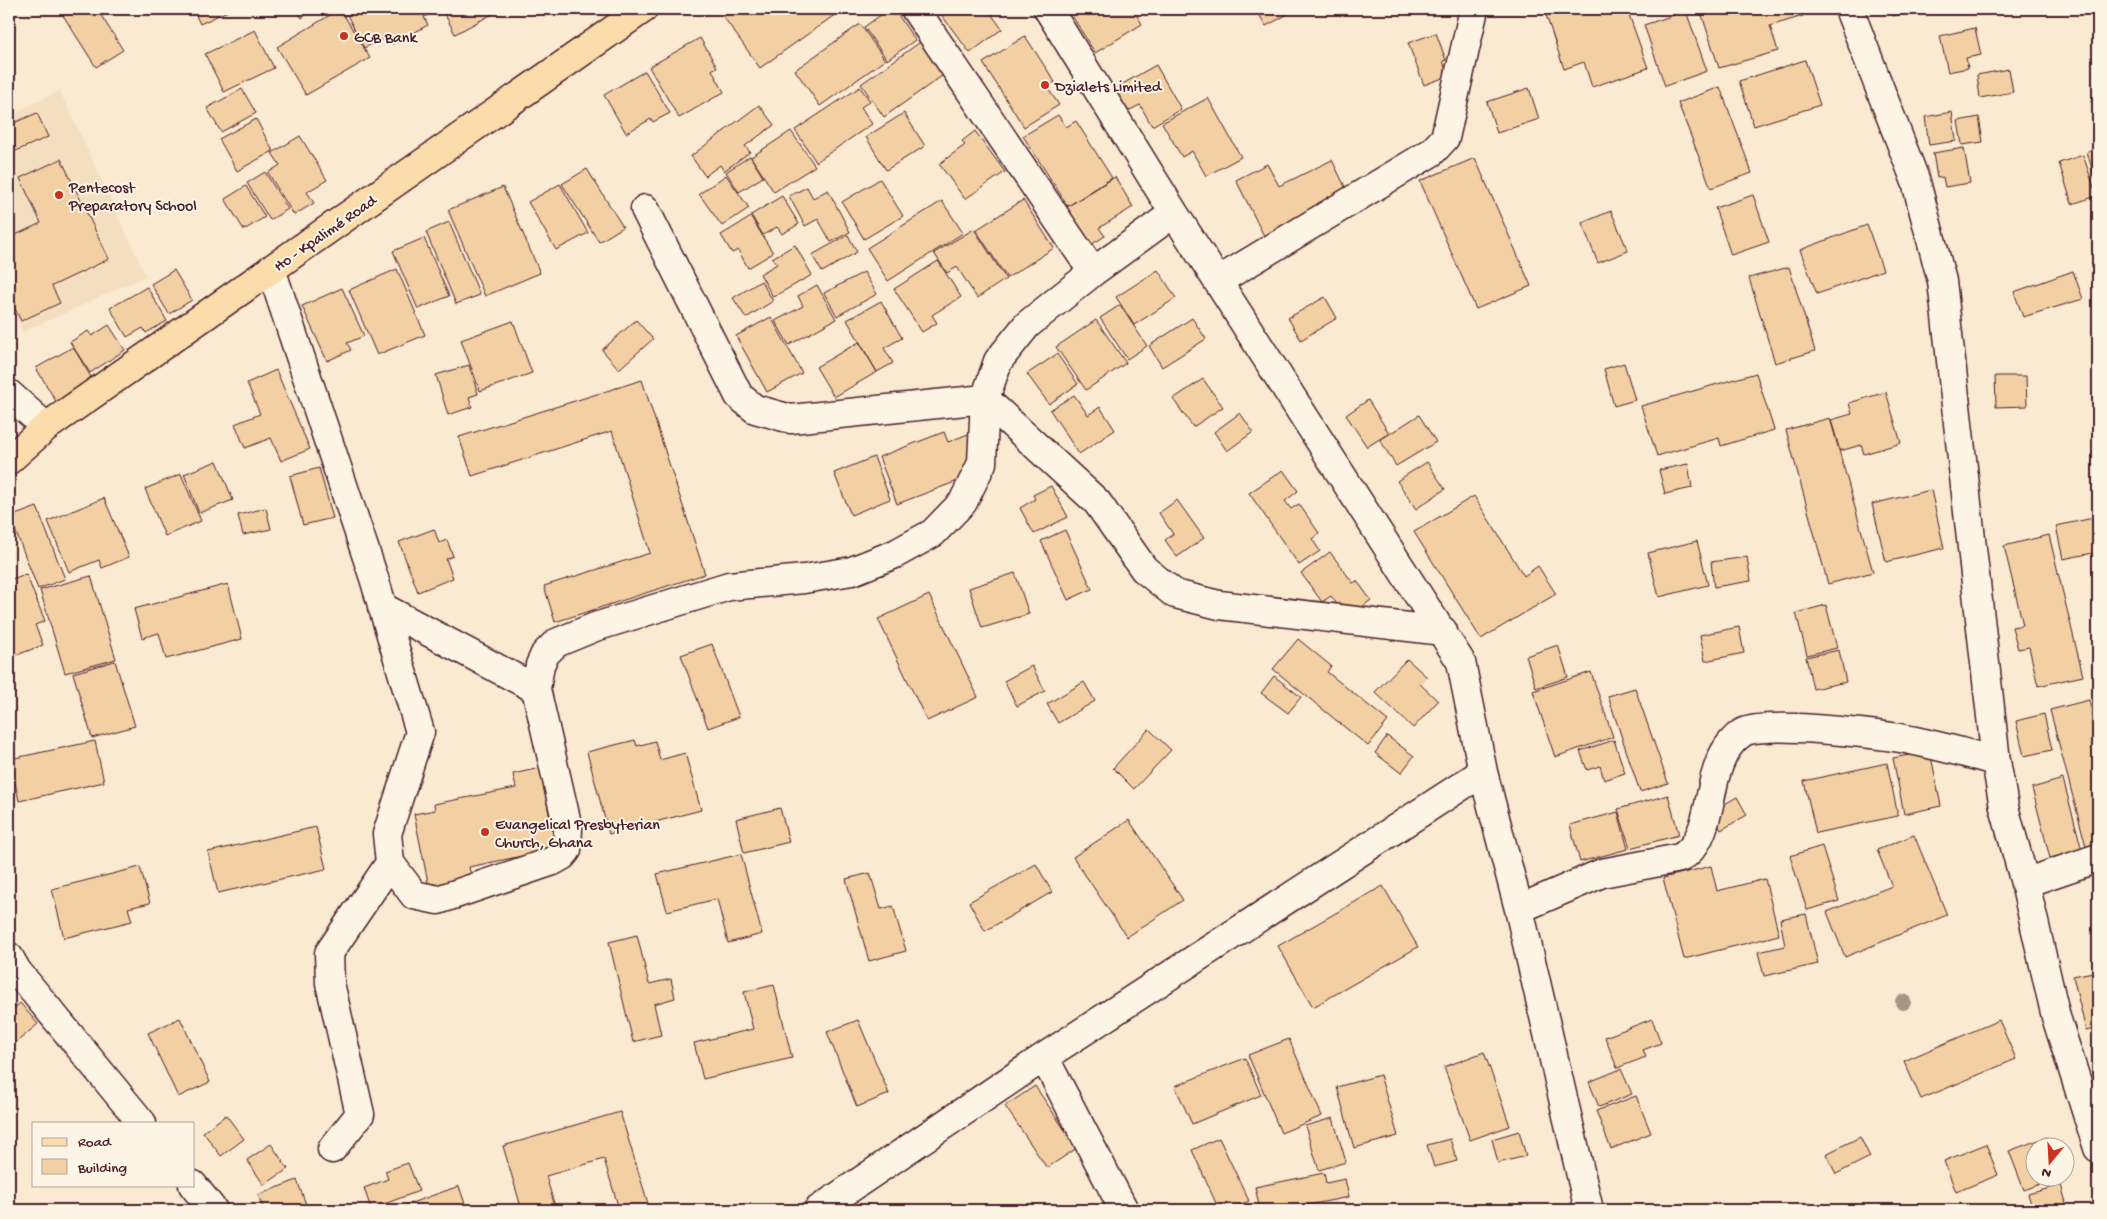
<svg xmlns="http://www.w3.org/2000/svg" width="2107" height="1219" viewBox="0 0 2107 1219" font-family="'Gochi Hand',sans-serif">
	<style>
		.built { fill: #f4dec0 }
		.building { fill: #f2d0a3; stroke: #4a1f2b }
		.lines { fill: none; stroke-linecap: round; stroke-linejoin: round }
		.minor-casing { stroke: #4a1f2b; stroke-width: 31 }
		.major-casing { stroke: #4a1f2b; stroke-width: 31 }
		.minor { stroke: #fcf5e5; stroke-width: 28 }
		.major { stroke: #faddab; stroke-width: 28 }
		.tree { fill: #a89586 }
		.poi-dot { fill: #c8321e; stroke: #fcf5e5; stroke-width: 2 }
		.labels { text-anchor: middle; stroke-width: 4; stroke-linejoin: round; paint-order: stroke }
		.poi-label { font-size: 16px; fill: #4a1f2b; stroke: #fcf5e5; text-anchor: start }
		.street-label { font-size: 16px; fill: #4a1f2b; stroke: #fcf5e5 }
	</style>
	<rect width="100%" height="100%" fill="#f9ead1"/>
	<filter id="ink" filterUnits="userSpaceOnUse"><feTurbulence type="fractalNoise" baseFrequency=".02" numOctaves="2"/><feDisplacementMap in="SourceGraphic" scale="10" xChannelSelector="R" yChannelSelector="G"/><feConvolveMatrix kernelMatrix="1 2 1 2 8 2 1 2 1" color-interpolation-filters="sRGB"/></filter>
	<g filter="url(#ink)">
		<path class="built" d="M60 91 146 276 23 332 9 302V115Z"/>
		<path class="building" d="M59 9H97L123 50 96 67Z
			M193 9H232L200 24Z
			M295 9H314L302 18Z
			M340 9 370 58 306 95 277 47Z
			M344 9H430L432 13 424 17 428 25 392 44 388 36 364 48Z
			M442 9H502L455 34Z
			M734 9H843L760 68 723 16Z
			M889 9H894L915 40 887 60 864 27Z
			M937 9H1001L992 15 1002 29 970 53Z
			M1079 9H1133L1142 24 1095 53 1071 14Z
			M1232 9H1247L1236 15Z
			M1256 9H1287L1290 13 1266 26Z
			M1555 9H1627L1648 68 1592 87 1584 62 1564 69 1545 12Z
			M1700 9H1801L1803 16 1770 26 1778 51 1719 68Z
			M1891 9H1924L1893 16Z
			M1686 11 1707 71 1665 86 1644 25Z
			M860 24 885 60 820 106 795 70Z
			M1975 28 1981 55 1966 58 1968 68 1948 72 1940 36Z
			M255 30 274 68 224 92 205 54Z
			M1436 33 1446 60 1443 61 1448 76 1424 85 1408 43Z
			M1025 36 1055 82 1047 87 1059 105 1024 127 983 63Z
			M700 38 717 67 712 70 724 92 679 118 649 67Z
			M926 38 949 71 884 117 861 84Z
			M1805 60 1820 105 1754 126 1739 81Z
			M1156 65 1181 109 1152 126 1140 105 1124 113 1112 90Z
			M2009 69 2013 92 1980 98 1977 75Z
			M645 71 670 113 653 122 651 119 626 133 604 95Z
			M860 87 870 101 861 107 872 124 816 162 795 130Z
			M1720 87 1752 173 1711 188 1678 103Z
			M1529 88 1539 119 1497 133 1487 102Z
			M242 89 256 113 221 132 207 108Z
			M1208 98 1241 157 1206 176 1192 151 1182 157 1162 123Z
			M759 105 774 125 745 146 750 152 724 171 720 165 705 176 691 156Z
			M1952 112 1956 141 1929 145 1925 117Z
			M37 113 48 137 9 154V125Z
			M904 113 925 146 886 170 866 137Z
			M1058 115 1066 127 1076 121 1112 178 1068 206 1023 136Z
			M1979 117 1983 142 1962 145 1958 121Z
			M256 119 273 151 237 171 219 139Z
			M791 131 815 166 774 192 751 157Z
			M975 131 1005 172 965 199 939 164 965 145 962 141Z
			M300 136 327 180 307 192 314 203 294 215 268 173 280 165 272 153Z
			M1964 148 1970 183 1945 187 1943 177 1937 178 1933 153Z
			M2098 148V189L2087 152Z
			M2083 155 2097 196 2072 204 2059 163Z
			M750 156 763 177 739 192 726 172Z
			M1475 158 1531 286 1476 309 1420 181Z
			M61 159 109 259 52 286 60 303 21 321 9 296V238L41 223 20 178Z
			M1332 160 1349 195 1264 236 1236 180 1267 164 1279 186Z
			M587 169 623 227 599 242 562 184Z
			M265 172 288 209 270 220 247 183Z
			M726 175 749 208 722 226 699 194Z
			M1115 177 1133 207 1099 228 1105 236 1086 248 1062 210Z
			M880 179 903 216 864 239 842 202Z
			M560 184 588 233 556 250 528 202Z
			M246 186 265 217 244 230 225 199Z
			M503 187 540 273 485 296 448 210Z
			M807 187 813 198 828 190 850 232 831 242 818 219 805 226 789 196Z
			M1753 195 1769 242 1731 255 1715 208Z
			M782 196 799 224 782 234 777 227 763 235 751 215Z
			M1023 200 1054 248 1007 278 976 230Z
			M942 201 963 233 888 281 867 248Z
			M1611 211 1628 251 1598 263 1582 223Z
			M751 217 773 253 748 268 738 250 732 253 721 235Z
			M449 222 480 295 456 304 426 232Z
			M1867 225 1883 270 1817 294 1800 250Z
			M974 229 1006 279 977 298 957 267 947 273 934 253Z
			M848 235 857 252 822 272 812 255Z
			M424 238 449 296 418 309 393 251Z
			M795 245 812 275 773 297 760 274 777 264 772 258Z
			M938 261 961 297 932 315 937 323 922 332 894 289Z
			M1789 267 1815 351 1775 363 1749 278Z
			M397 269 425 335 377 355 349 290Z
			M174 270 192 300 169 314 151 284Z
			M1158 270 1176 298 1134 325 1116 297Z
			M2073 271 2083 299 2023 317 2014 292Z
			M864 272 877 294 837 316 824 293Z
			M761 281 773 301 746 318 733 298Z
			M817 285 836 319 789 345 775 321 803 306 798 296Z
			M147 287 167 321 146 333 143 328 127 337 110 308Z
			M342 288 364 336 347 343 351 350 327 361 302 306Z
			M1325 297 1337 318 1301 340 1288 318Z
			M881 301 902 338 884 348 893 363 877 372 847 320Z
			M1120 305 1147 346 1127 359 1100 318Z
			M771 317 802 373 767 392 736 336Z
			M1192 318 1206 339 1162 367 1149 346Z
			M636 320 653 339 619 369 602 350Z
			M1096 320 1126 363 1086 390 1056 347Z
			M513 321 532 373 480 391 461 340Z
			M109 325 125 350 90 373 70 342 88 331 92 336Z
			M859 342 877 372 834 397 816 367Z
			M73 347 94 382 57 403 36 368Z
			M1057 354 1078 384 1049 404 1027 374Z
			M1624 363 1635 400 1614 406 1604 369Z
			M469 365 478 394 469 397 472 407 448 415 436 375Z
			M276 370 310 449 281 461 271 438 245 448 235 424 260 414 247 383Z
			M1756 373 1774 430 1721 446 1719 438 1657 456 1641 406Z
			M1995 376H2026L2027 406 1996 407Z
			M1203 379 1223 407 1193 427 1173 399Z
			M642 380 705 574 555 622 544 586 650 553 612 431 472 476 459 437Z
			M1886 392 1901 443 1864 454 1861 445 1840 451 1831 420 1852 414 1849 403Z
			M1074 395 1088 415 1100 407 1115 430 1079 454 1050 410Z
			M1368 400 1389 433 1367 447 1346 415Z
			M1240 413 1253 432 1227 451 1214 432Z
			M1419 415 1436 442 1396 466 1380 440Z
			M1830 418 1873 572 1828 584 1786 430Z
			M944 432 948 442 968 434 977 455 976 474 897 504 879 457Z
			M874 457 890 499 851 515 834 473Z
			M217 461 233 500 199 513 184 474Z
			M1427 462 1445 489 1416 509 1397 481Z
			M1688 464 1692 488 1665 494 1659 470Z
			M319 468 333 518 303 525 290 476Z
			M1283 470 1298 491 1285 501 1291 509 1299 504 1319 533 1312 539 1320 551 1299 565 1249 493Z
			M181 474 201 521 165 536 145 489Z
			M1051 486 1068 517 1034 534 1020 508 1035 499 1033 495Z
			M1931 490 1944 548 1886 562 1872 504Z
			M1474 496 1524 576 1538 566 1556 594 1481 639 1414 532Z
			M104 498 129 557 102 568 99 560 69 572 48 521Z
			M1177 500 1204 538 1177 557 1165 540 1173 534 1159 513Z
			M37 507 65 579 38 589 10 517Z
			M266 508 271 529 243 535 238 515Z
			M2098 517V552L2063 559 2056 526Z
			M434 529 439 543 447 540 453 556 446 559 453 578 418 592 399 542Z
			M1065 530 1092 589 1068 600 1041 541Z
			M2049 535 2083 676 2038 686 2029 647 2018 649 2012 627 2023 625 2004 546Z
			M1697 541 1708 585 1659 597 1648 553Z
			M1330 552 1353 583 1357 581 1371 600 1347 618 1331 596 1322 602 1301 573Z
			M1747 557 1751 581 1714 587 1711 562Z
			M1015 573 1029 614 982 628 969 588Z
			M26 574 45 621 35 625 43 645 9 658V580Z
			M91 576 116 659 65 673 40 590Z
			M228 584 242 639 166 659 159 633 142 638 134 609Z
			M929 595 978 697 927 721 878 619Z
			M1826 605 1837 648 1807 655 1796 613Z
			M1739 627 1744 653 1705 661 1700 635Z
			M1298 639 1331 666 1327 672 1388 721 1368 746 1273 669Z
			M712 644 739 717 708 728 681 655Z
			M1558 645 1568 677 1536 688 1526 656Z
			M1839 650 1846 682 1813 689 1806 657Z
			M1407 659 1427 677 1420 684 1438 701 1413 728 1375 692Z
			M115 661 135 726 92 738 73 673Z
			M1032 666 1045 691 1017 706 1004 681Z
			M1591 672 1613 737 1555 757 1533 691Z
			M1274 676 1301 697 1288 713 1261 693Z
			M1084 682 1095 701 1058 723 1047 704Z
			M1635 688 1668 783 1640 792 1608 696Z
			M2089 700 2098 736V847L2087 850 2050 710Z
			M2044 714 2052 750 2024 756 2016 721Z
			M1149 729 1171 750 1134 789 1113 768Z
			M1387 736 1414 756 1401 773 1375 753Z
			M635 740 637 746 655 741 660 760 685 753 701 810 609 834 587 752Z
			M1614 740 1625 773 1604 780 1600 766 1587 770 1580 751Z
			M95 741 104 782 19 801 10 759Z
			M1930 751 1941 806 1904 814 1893 758Z
			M1887 763 1898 816 1816 833 1804 781Z
			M540 768 556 849 469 867 472 880 429 887 414 814 435 810 434 804 516 788 513 774Z
			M2063 779 2082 850 2050 858 2032 788Z
			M1668 795 1679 835 1630 848 1618 809Z
			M1737 797 1747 815 1721 830 1711 812Z
			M780 808 789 842 744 853 736 819Z
			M1618 812 1628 849 1580 862 1570 825Z
			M1129 820 1183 900 1127 937 1073 857Z
			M316 827 326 869 218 893 208 852Z
			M1914 835 1947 915 1845 957 1827 912 1892 886 1877 850Z
			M1822 846 1839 901 1807 910 1790 856Z
			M741 854 762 934 728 943 717 899 667 911 657 874Z
			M1036 864 1052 892 985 931 969 902Z
			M1711 866 1717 891 1765 879 1779 935 1684 959 1663 878Z
			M140 867 150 903 128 908 132 921 64 938 52 889Z
			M870 873 881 909 893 906 906 951 869 961 846 879Z
			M1383 886 1418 947 1313 1007 1278 946Z
			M1806 914 1818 964 1764 976 1758 952 1785 946 1780 919Z
			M637 935 649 984 671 979 675 998 654 1004 661 1035 633 1042 609 942Z
			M2098 971V1028L2086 1031 2073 976Z
			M774 985 792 1058 703 1079 694 1043 753 1029 744 992Z
			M20 1003 38 1024 13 1045 9 1039V1013Z
			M180 1018 210 1082 178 1097 148 1033Z
			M1652 1019 1661 1043 1643 1050 1646 1057 1617 1068 1605 1037Z
			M858 1020 889 1094 857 1107 827 1032Z
			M1999 1020 2016 1059 1921 1099 1904 1061Z
			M1289 1039 1322 1116 1281 1133 1248 1055Z
			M1484 1052 1510 1126 1470 1140 1444 1067Z
			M1245 1058 1261 1095 1192 1124 1175 1086Z
			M2095 1059H2098V1073Z
			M1621 1069 1632 1094 1599 1107 1589 1082Z
			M1380 1075 1398 1136 1354 1148 1337 1087Z
			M1035 1086 1077 1148 1047 1168 1005 1106Z
			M1636 1096 1651 1133 1611 1149 1596 1111Z
			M620 1112 650 1210H613L619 1209 604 1159 546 1176 556 1210H522L503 1146Z
			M226 1115 244 1139 221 1156 203 1132Z
			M1333 1118 1346 1162 1319 1170 1305 1126Z
			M1519 1131 1526 1156 1498 1163 1492 1139Z
			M1860 1137 1870 1157 1836 1174 1826 1154Z
			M2047 1137 2051 1146H2034V1176H2055V1179L2024 1190 2009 1151Z
			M1219 1138 1249 1201 1228 1210H1219L1192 1150Z
			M1450 1139 1457 1161 1434 1167 1427 1145Z
			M271 1144 288 1169 264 1185 247 1160Z
			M1986 1144 1998 1175 1956 1192 1944 1161Z
			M408 1163 419 1191 371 1209 364 1188 388 1179 385 1171Z
			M1324 1173 1326 1183 1345 1179 1349 1197 1283 1210H1260L1255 1187Z
			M297 1180 308 1210H264L258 1195Z
			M2061 1185 2068 1210H2033L2028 1194Z
			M459 1186 467 1210H392Z
			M175 1203 183 1210H169Z"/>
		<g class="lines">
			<defs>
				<path id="minor" d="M915 9 1093 272
					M1849 9 1916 182 1942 281 1996 761 2004 807 2025 883 2056 1017 2098 1148
					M645 209 739 396 755 409 791 419 985 399 1097 502 1144 569 1175 594 1219 605 1443 631
					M271 269 374 578 420 732 387 834 390 863 414 895 438 900 553 861 562 856 567 850 568 828 536 689 540 665 545 654 556 643 595 627 729 586 804 579 852 571 895 554 933 533 963 502 982 463 985 399 998 361 1027 325 1093 272 1174 213
					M1218 281 1432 152 1445 138 1474 9
					M9 394 46 427
					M382 607 536 689
					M1483 772 1519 909 1589 1210
					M2025 883 2098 858
					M1519 909 1602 873 1680 858C1706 844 1708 804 1715 777 1720 760 1726 744 1742 733 1761 720 1873 734 1900 738 1933 744 1965 753 1996 761
					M9 957 17 971 142 1123
					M1044 1057 1124 1210
					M332 1149 360 1114 330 983 329 953 390 863
					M193 1185 213 1210
					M818 1210 1044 1057 1483 772 1461 662 1174 213 1048 9"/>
				<path id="major" d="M9 460 46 427 643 9"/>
			</defs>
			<use href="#minor" class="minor-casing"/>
			<use href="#major" class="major-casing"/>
			<use href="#minor" class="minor"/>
			<use href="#major" class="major"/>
		</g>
		<circle class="tree" cx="1903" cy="1002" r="8"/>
	</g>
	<g class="poi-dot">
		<circle cx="344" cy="36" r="5"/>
		<circle cx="1045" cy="85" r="5"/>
		<circle cx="59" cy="195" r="5"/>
		<circle cx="485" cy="832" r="5"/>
	</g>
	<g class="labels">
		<g class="poi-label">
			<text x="354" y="42">GCB Bank</text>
			<text x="1055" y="91">Dzialets Limited</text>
			<text x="69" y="192">Pentecost<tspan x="69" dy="18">Preparatory School</tspan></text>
			<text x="495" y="829">Evangelical Presbyterian<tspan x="495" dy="18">Church, Ghana</tspan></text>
		</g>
		<g class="street-label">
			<text transform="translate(324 232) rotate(-35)" y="6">Ho - Kpalimé Road</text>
		</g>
	</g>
	<rect width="2107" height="1219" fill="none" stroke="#fcf5e5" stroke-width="30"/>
	<rect x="15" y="15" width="2077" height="1189" fill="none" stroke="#4a1f2b" stroke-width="2" filter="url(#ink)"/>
	<rect x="32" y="1122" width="162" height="65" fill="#fcf5e5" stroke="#b59f9b"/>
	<rect x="42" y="1138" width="25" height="8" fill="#faddab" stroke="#b59f9b"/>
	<text x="78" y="1146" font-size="15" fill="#4a1f2b">Road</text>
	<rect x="42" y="1159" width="25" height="15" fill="#f2d0a3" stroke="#b59f9b"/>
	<text x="78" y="1172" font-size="15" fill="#4a1f2b">Building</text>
	<g transform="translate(2050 1162) rotate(198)"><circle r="24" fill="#fcf5e5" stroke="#b59f9b"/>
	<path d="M0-4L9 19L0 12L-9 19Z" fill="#c8321e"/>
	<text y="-8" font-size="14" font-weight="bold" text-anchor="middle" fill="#4a1f2b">N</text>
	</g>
</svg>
